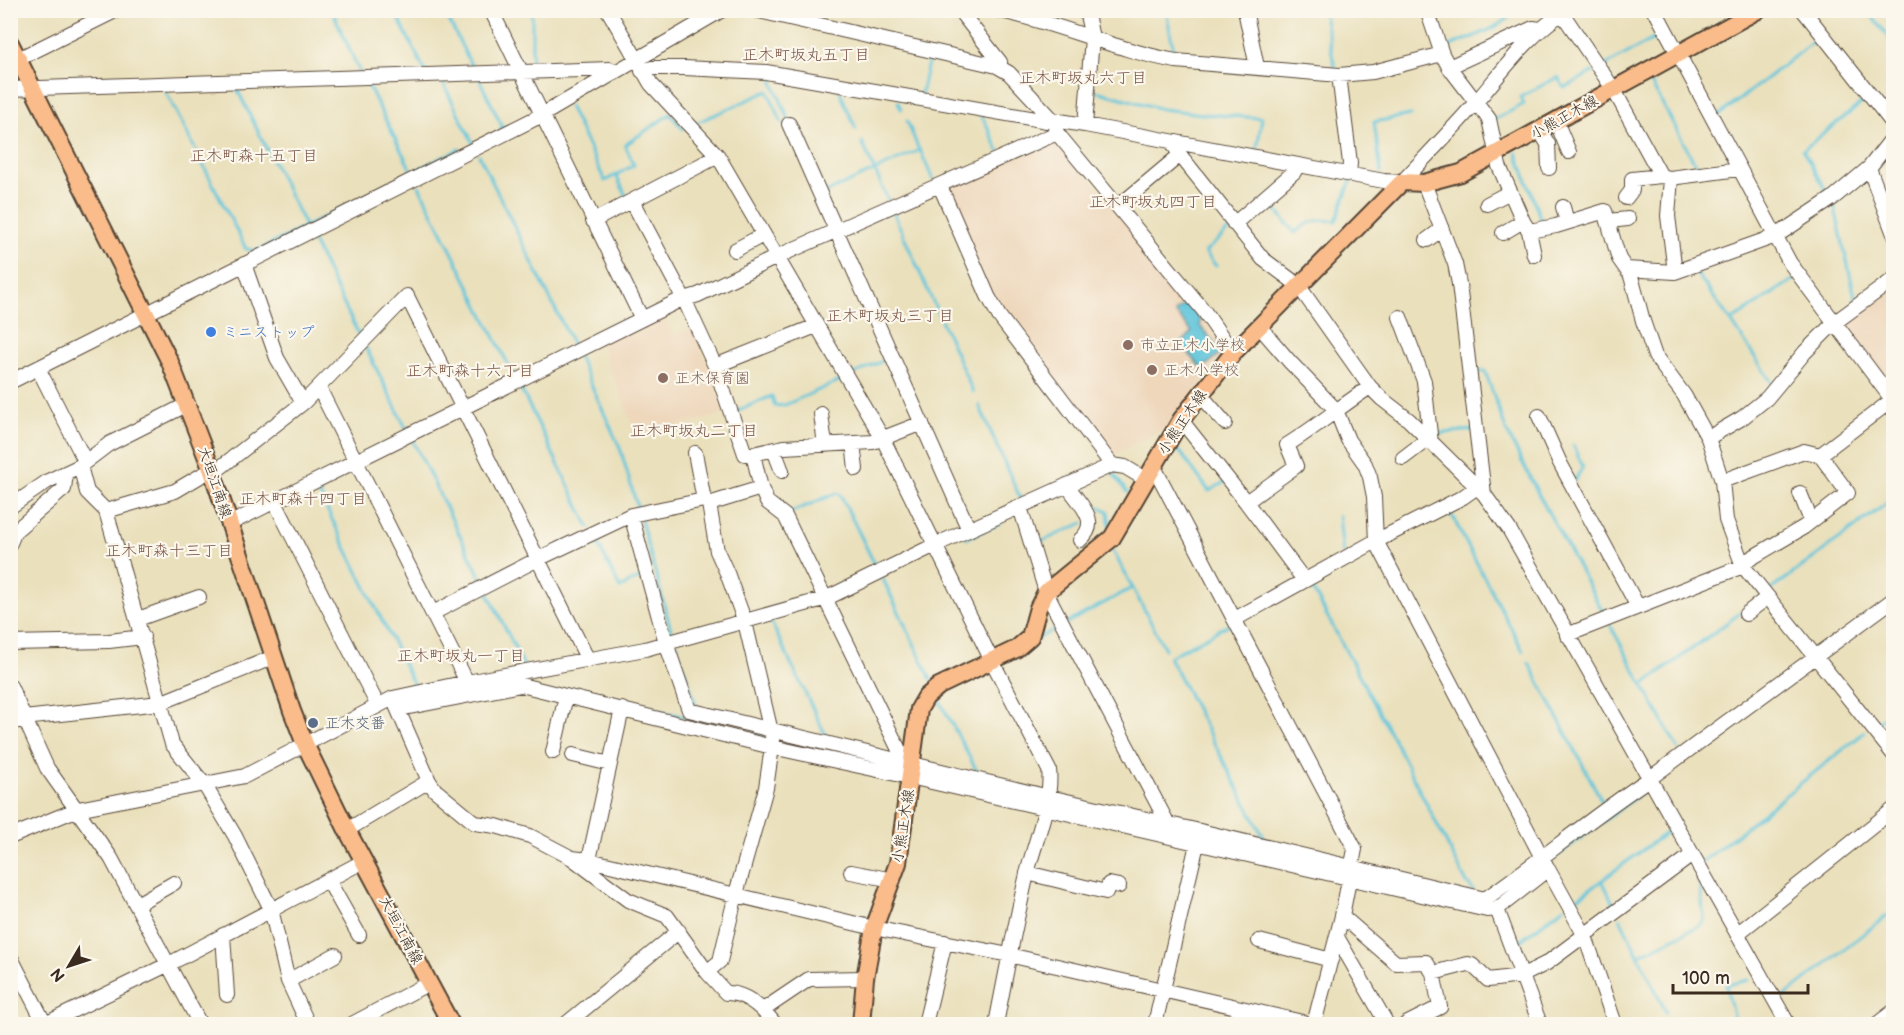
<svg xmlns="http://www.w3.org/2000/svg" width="1904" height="1035" viewBox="0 0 1904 1035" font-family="'Balsamiq Sans','Klee One',sans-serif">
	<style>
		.built { fill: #eed7bb }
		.water { fill: #5ec5db; stroke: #4c787c; stroke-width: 1.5 }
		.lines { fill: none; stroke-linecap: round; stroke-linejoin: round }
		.stream { stroke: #5ec5db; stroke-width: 3 }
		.minor-casing { stroke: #554536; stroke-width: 16 }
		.major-casing { stroke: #554536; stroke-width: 20 }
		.minor { stroke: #fff; stroke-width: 14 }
		.major { stroke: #f9bc8a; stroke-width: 16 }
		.shop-dot { fill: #3f7fe0; stroke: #fbf7ec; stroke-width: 2 }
		.education-dot { fill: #8d6e63; stroke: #fbf7ec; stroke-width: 2 }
		.service-dot { fill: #5c6f8a; stroke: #fbf7ec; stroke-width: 2 }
		.labels { text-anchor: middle; stroke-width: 4.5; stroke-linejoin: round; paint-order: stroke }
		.street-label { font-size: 15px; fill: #3b2a1e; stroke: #fbf7ec }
		.shop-label { font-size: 15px; fill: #366cbe; stroke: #fbf7ec; text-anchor: start }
		.education-label { font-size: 15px; fill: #785e54; stroke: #fbf7ec; text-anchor: start }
		.service-label { font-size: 15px; fill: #4e5e75; stroke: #fbf7ec; text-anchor: start }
		.neighbourhood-label { font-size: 16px; fill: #795546; stroke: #fbf7ec }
	</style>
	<rect width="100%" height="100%" fill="#fbf7ec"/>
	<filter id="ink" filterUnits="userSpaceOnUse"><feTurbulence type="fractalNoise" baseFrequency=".0167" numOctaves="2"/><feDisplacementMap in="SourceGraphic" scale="12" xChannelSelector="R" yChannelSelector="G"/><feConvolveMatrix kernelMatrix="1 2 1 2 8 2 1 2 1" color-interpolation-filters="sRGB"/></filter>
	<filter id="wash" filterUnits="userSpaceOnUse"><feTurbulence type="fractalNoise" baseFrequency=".008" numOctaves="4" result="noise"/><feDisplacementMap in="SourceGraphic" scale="24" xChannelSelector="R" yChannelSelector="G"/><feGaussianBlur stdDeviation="1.35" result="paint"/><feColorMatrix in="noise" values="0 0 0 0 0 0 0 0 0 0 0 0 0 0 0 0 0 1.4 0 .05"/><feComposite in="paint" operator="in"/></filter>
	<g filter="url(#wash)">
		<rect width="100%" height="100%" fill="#eae0bc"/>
		<path class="built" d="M1058 139 1182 290 1226 351 1168 427 1111 456 1000 311 945 188Z
			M1893 289V391L1844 325Z
			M663 314 672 334 694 329 725 414 637 436 600 342Z"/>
		<path class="water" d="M1186 303 1200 319V326L1222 352 1202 369 1181 344 1192 332 1175 312Z"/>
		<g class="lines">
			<path class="stream" d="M332 10 360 73
				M394 10 425 71
				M444 10 473 69
				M1166 10 1173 47 1169 54
				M1323 10 1335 68
				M1867 10 1894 44
				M1445 48C1470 37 1498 31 1516 10
				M529 65H532V14L531 10
				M1606 65 1661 35
				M443 79 445 87 473 143
				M772 80 789 120
				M480 81 503 128 500 129
				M1650 81 1698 169
				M368 85 412 172
				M237 89 305 226
				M1096 91 1162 109 1202 114 1262 118 1257 149
				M166 92 246 249 257 251 352 203
				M840 92 856 129
				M921 94 929 58
				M898 102 901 109
				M569 106 605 181 634 165 625 145 670 114 683 129
				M981 117 984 120 999 151
				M1717 117 1813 42
				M1494 120 1524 104 1520 97 1558 77 1564 88 1593 72
				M907 121 919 150
				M698 122 768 91 782 123
				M862 142 888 200
				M1517 153 1542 223
				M479 155 574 347
				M1381 172 1374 122 1411 115
				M616 175 627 198
				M419 186 513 374
				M825 193 920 150 933 180
				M1827 193 1803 150 1862 103
				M365 196 459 149
				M1269 202 1295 233C1309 220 1318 219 1336 221L1351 180
				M1834 204 1856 301
				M894 214 973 392
				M312 240 359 335
				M1216 266 1205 252 1230 229
				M1694 270 1731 321
				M366 348 406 428
				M578 356 620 448 637 506
				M1474 372 1485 371 1507 432 1539 495 1605 616
				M854 374 887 359
				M1772 383 1731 321 1793 280
				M520 387 589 527
				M979 405 1021 500
				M735 412 772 396 775 406 785 405 839 381
				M1435 434 1473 430
				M413 441 482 580
				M1573 445 1583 467 1574 481
				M1172 446 1181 453 1209 491 1225 482
				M1113 473 1127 492
				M318 486 316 487 414 685
				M1449 510 1523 651
				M1089 512 1098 506 1108 511 1110 527
				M789 513 837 493 841 496 876 567
				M1339 516 1343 554
				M641 520 672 634
				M967 538 999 524
				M596 540 620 588 643 576
				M1036 542V544L1083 523
				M1111 547 1165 649
				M883 579 931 679
				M1310 584 1395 742 1467 883 1473 890
				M1772 589 1894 498
				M488 593 524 666
				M770 620 827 738
				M1067 623 1132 588
				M1609 623 1678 749
				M1035 640 1061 626
				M678 645 676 646 696 705
				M1169 657 1228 625
				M1170 659 1265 840
				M1529 663 1604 805
				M1643 685 1743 611
				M578 692 703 721
				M937 696 979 775
				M702 720 765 737
				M1876 724 1894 710
				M781 740 884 765
				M1699 751 1735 724
				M1551 860 1645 790
				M1702 862 1865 732
				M1602 880 1614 905
				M1571 903 1671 829
				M1620 918 1666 1012
				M1516 944 1564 907
				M1639 955 1703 924 1704 918 1699 879
				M1780 1000 1894 910
				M1735 1024 1726 985 1748 980"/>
		</g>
	</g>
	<g filter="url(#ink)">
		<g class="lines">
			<defs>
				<path id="minor" d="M491 10 642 319
					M608 10 651 84 718 156 883 439 992 661 1049 770C1053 799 1034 844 1027 874 1015 924 1006 974 996 1024
					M755 10 997 66 1009 73 1053 120 1057 133 1204 311 1233 353
					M959 10 1000 62 997 66
					M997 10C1058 23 1115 50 1176 61L1339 75 1373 72 1442 54
					M1245 10 1257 67
					M1427 10 1442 54 1449 67 1489 119 1499 166 1523 221 1529 231 1556 226 1605 211 1619 259 1631 276 1643 321 1655 356 1684 395 1708 438 1722 481 1726 520 1743 566 1894 755
					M1653 10 1657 14 1790 263 1894 402
					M1803 10 1894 125
					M1562 13 1614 90 1661 176 1670 178 1739 169
					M10 63 117 10
					M1449 67 1533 28 1541 29
					M642 71 652 68H684L766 72 1047 121 1053 120 1085 125 1384 181 1402 182C1427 155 1453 129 1477 101 1505 68 1530 33 1567 10
					M1339 75 1350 163 1349 174
					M10 89 610 69 615 73
					M1556 121 1569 152
					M789 124 969 530
					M1085 125 1092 38 1086 10
					M1540 131 1548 144 1549 168
					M1172 142 1180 155 1263 259 1298 285 1370 387 1382 399 1409 420 1484 494 1509 529 1788 1024
					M1869 168 1894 234
					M1671 178 1668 216 1675 272
					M1424 183 1455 264 1459 284 1484 494
					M940 186 988 296 999 316 1112 465
					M1626 198 1632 190V179L1661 176
					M632 201 684 299 715 366 745 454H753L761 488 767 502 785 516 902 756 911 763
					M1487 204 1510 192
					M1119 206 1180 155
					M1563 207 1567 222
					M593 221 718 156
					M1608 221 1628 219
					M1234 224 1294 172 1298 165
					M1529 231 1534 255
					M1503 233 1523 221
					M1427 240 1442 229
					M735 250 763 235
					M244 264 277 358 303 403
					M1626 269 1675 272 1776 236 1833 198 1869 168 1894 136
					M1400 317 1424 381 1431 443
					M1259 326 1290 362 1336 410 1348 440 1365 464 1370 477 1374 497 1376 541 1548 869
					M715 366 816 326
					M38 368 85 461
					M10 382 542 115 722 10
					M317 389 322 394 467 682
					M1200 394 1225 423
					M821 414 825 445
					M1539 416 1560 463 1638 607
					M1181 420 1246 502
					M1708 438 1742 418 1767 398 1805 352 1834 323 1894 279
					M853 443 856 469
					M774 450 782 471
					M695 453 704 500 709 504 717 551 727 573 745 622 773 740 766 788 736 894 720 961 707 972
					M753 454 784 447 873 442 922 423
					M1403 458 1428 439
					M1153 465 1355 849 1342 916 1314 1024
					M80 466 87 492 106 511 172 744 204 784 235 836 271 909 288 981 308 1024
					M1722 481 1804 451 1820 455 1892 400
					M1067 485C1079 504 1102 521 1080 540
					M1800 493 1811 521
					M275 502 378 706
					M709 504 761 488
					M10 507 48 481 80 466 109 444 188 404
					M1020 507 1046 592 1168 824
					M106 511 175 491 202 475 221 467 303 403 407 296 588 660
					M631 515 666 643 689 710 1049 797 1200 831
					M229 524 678 301 698 295 783 254 1057 133
					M10 543 15 531 64 489 66 473
					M1304 580 1246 502 1296 466 1287 445C1316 427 1341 406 1370 387
					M433 613 538 559 631 515 704 500
					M1746 614 1768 597
					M138 619 199 597
					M1235 619 1376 541 1463 497 1477 487
					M1567 635 1743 566 1748 560 1804 527 1848 493 1820 455
					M10 643 109 641 143 637
					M10 686 47 768 111 858 200 1024
					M395 703 429 781 435 790 475 823 496 826 530 836 572 858 628 900 667 916 707 972 726 993C746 992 763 1009 775 1024
					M399 709 521 685 772 747 910 777 1487 910 1497 909
					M10 724 24 718 160 703 274 657
					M553 752 566 696
					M573 755 610 764
					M347 830 429 781
					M10 837 78 809 245 776 393 698 467 682 645 649 827 598 935 545 1112 465 1125 467 1145 479
					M572 858 589 860 874 928 1009 955 1311 1024
					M589 860 622 709
					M851 872 893 880
					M1027 873 1106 892 1109 884 1119 886
					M328 880 359 935
					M137 904 174 883
					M1342 916 1396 963 1426 962 1433 973 1440 1007 1406 1024
					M1737 934 1894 809
					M223 935 227 995
					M1337 937 1387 1024
					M1259 941 1331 960
					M10 956 45 1024
					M1433 973 1468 964 1472 965 1488 980 1521 976 1547 963 1692 855
					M288 981 335 955
					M763 1010 809 979 865 978
					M45 1024 169 964 364 861
					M352 1024 429 983
					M566 1024 679 931
					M925 1024 945 942
					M1155 1024 1200 831 1485 899C1541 860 1593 816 1649 779L1894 599
					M1235 1024 1239 1008
					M1540 1024 1497 909 1548 869 1585 936 1615 1024
					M1877 1024 1894 1011"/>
				<path id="major" d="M10 43 170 362 212 471 292 711 305 744 347 830 451 1024
					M861 1024 865 978 874 928 898 863 919 709 926 697 939 686 1016 649 1030 637 1038 608 1046 592 1112 538 1181 420 1233 353 1402 182 1424 183 1461 173 1758 10"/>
			</defs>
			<use href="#minor" class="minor-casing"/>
			<use href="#major" class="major-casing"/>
			<use href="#minor" class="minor"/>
			<use href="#major" class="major"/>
		</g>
	</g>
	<circle class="shop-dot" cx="211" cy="332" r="6"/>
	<g class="education-dot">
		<circle cx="1128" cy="345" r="6"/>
		<circle cx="1152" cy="370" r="6"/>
		<circle cx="663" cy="378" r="6"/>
	</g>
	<circle class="service-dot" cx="313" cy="723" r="6"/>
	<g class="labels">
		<g class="street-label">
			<text transform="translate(1564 117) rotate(-29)" y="5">小熊正木線</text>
			<text transform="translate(1182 422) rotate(-56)" y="5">小熊正木線</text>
			<text transform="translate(215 482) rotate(71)" y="5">大垣江南線</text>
			<text transform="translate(903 826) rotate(-81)" y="5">小熊正木線</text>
			<text transform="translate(401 930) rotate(62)" y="5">大垣江南線</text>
		</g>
		<g class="shop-label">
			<text x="223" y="337">ミニストップ</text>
		</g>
		<g class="education-label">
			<text x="1140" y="350">市立正木小学校</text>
			<text x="1164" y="375">正木小学校</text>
			<text x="675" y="383">正木保育園</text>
		</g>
		<g class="service-label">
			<text x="325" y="728">正木交番</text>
		</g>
		<g class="neighbourhood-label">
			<text x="806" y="60">正木町坂丸五丁目</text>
			<text x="1083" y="83">正木町坂丸六丁目</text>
			<text x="254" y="161">正木町森十五丁目</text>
			<text x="1153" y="207">正木町坂丸四丁目</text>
			<text x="890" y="321">正木町坂丸三丁目</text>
			<text x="470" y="376">正木町森十六丁目</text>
			<text x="694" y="436">正木町坂丸二丁目</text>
			<text x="303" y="504">正木町森十四丁目</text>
			<text x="169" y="556">正木町森十三丁目</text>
			<text x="461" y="661">正木町坂丸一丁目</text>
		</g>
	</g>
	<rect width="1904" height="1035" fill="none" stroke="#fbf7ec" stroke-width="36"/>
	<g transform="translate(69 966) rotate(231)" stroke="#fbf7ec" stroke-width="4.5" paint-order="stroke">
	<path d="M0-4.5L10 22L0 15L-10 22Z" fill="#3b2a1e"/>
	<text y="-9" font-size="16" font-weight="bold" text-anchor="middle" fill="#3b2a1e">N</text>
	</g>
	<path d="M1673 984v9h135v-9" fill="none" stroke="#3b2a1e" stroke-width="3"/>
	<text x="1682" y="984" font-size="18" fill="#3b2a1e" stroke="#fbf7ec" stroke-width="4.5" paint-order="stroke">100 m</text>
</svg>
